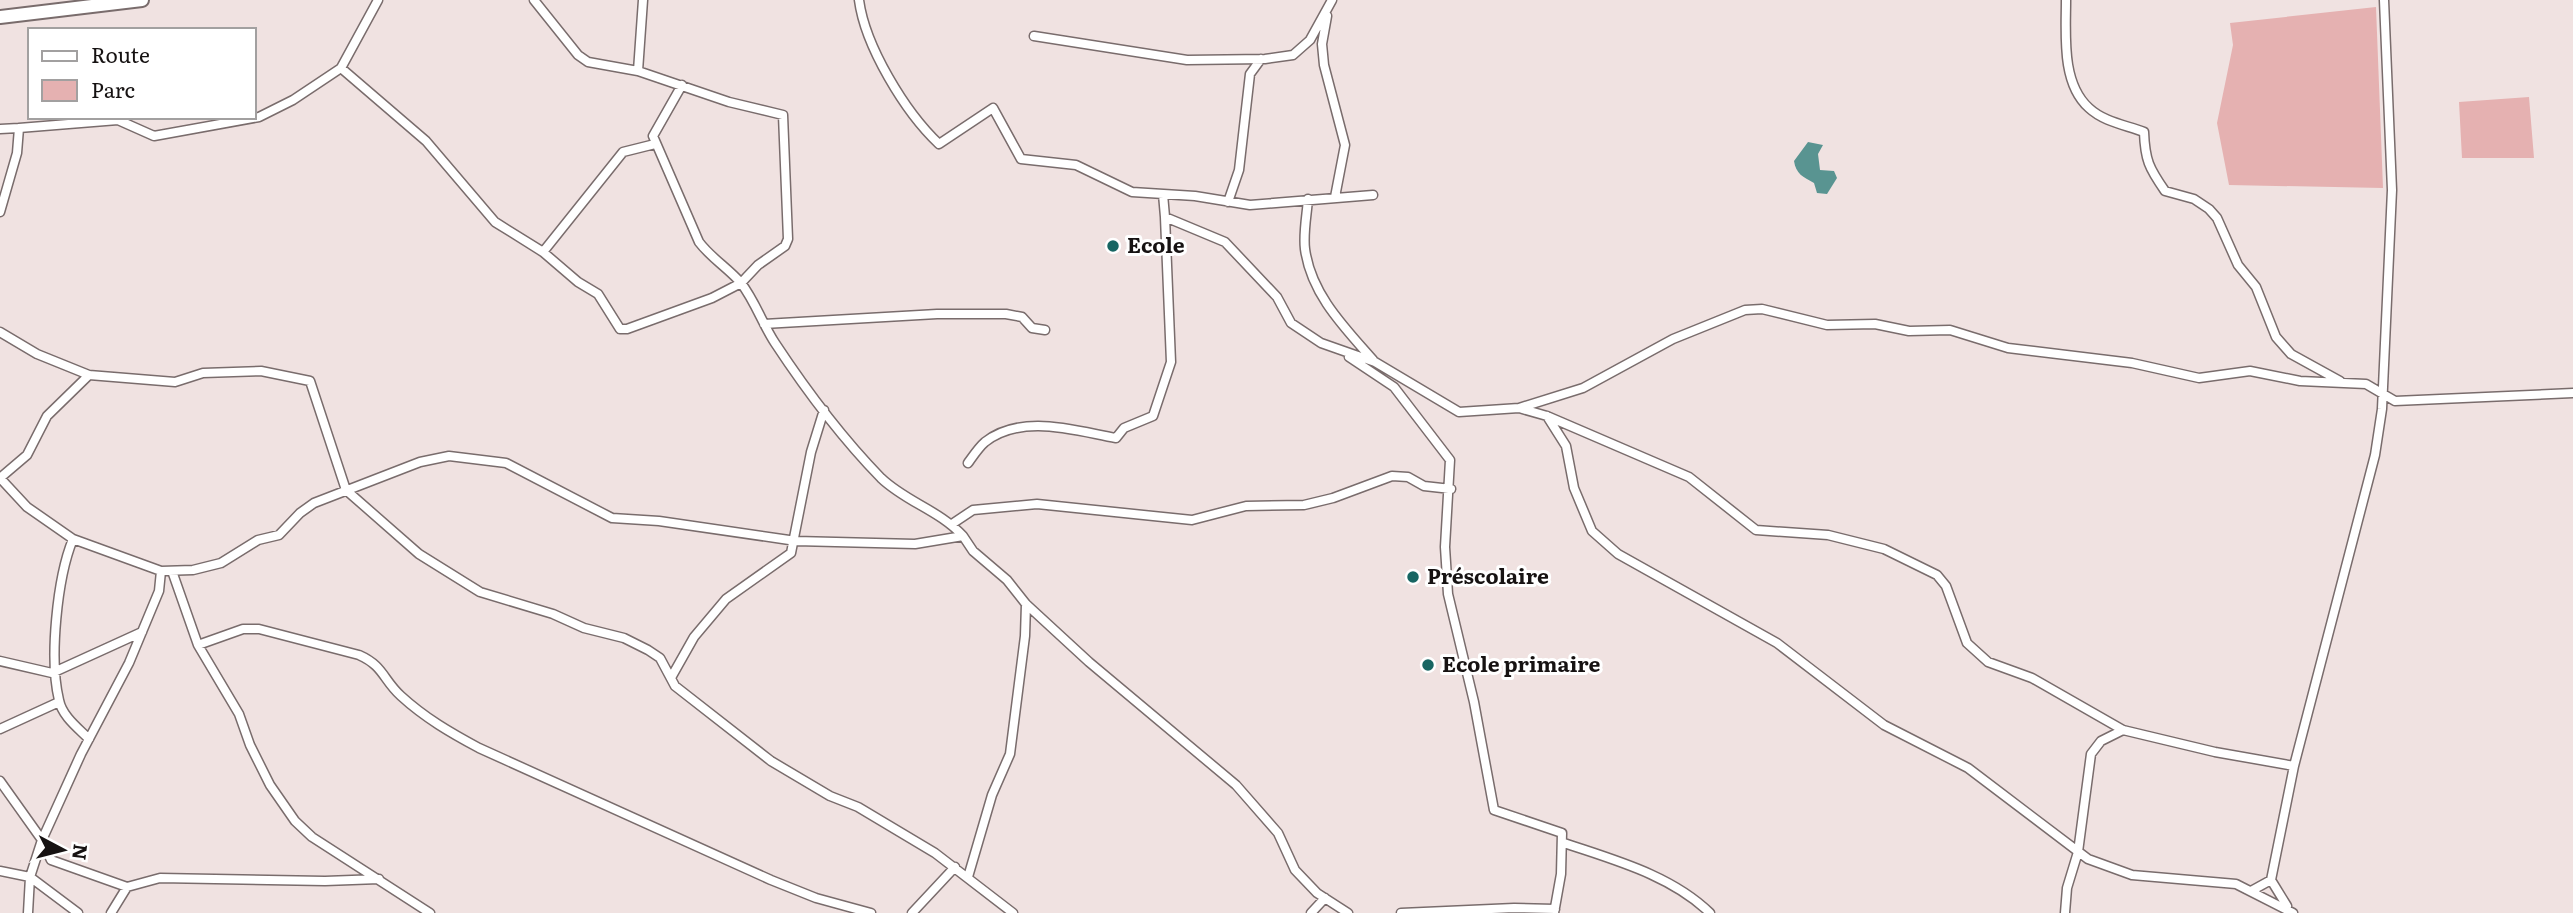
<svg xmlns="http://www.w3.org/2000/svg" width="2573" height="913" viewBox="0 0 2573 913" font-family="Literata,serif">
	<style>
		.green { fill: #e5b1b1 }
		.water { fill: #599491 }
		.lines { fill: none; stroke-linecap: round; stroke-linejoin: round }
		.minor-casing { stroke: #796c6c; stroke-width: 11 }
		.primary-casing { stroke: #796c6c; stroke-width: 16 }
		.minor { stroke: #fff; stroke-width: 8 }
		.primary { stroke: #fff; stroke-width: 12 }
		.poi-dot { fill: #176562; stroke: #fff; stroke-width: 2.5 }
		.labels { text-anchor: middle; stroke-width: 6; stroke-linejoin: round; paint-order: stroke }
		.poi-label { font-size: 21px; font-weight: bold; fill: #161212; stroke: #fff; text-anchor: start }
	</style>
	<rect width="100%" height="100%" fill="#f0e2e1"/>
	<path class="green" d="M2376 7 2383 188 2229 185 2217 123 2233 45 2230 23Z
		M2529 97 2534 158H2462L2459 102Z"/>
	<path class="water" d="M1808 142 1823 145 1818 154 1820 170 1834 171 1837 178 1827 194 1817 193 1814 183C1803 177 1796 174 1794 161Z"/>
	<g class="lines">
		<defs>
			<path id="minor" d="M534 0 578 55 588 62 638 71
				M859 0C865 46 905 112 939 144L993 108 1021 159 1076 165 1132 192 1195 196 1250 205 1373 195
				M2066 0C2066 34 2061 83 2089 108 2104 122 2126 125 2144 132 2145 160 2149 168 2165 191L2194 199 2209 209 2217 218 2238 265 2256 287 2276 337 2291 354 2340 381
				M1327 16 1322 44 1324 65 1345 145 1335 197
				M1034 36 1187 60 1265 59 1293 55 1310 40 1332 0
				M341 68 426 141 495 222 543 252 578 282 598 294 620 329H627L712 298 741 283 758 265 785 246 788 239 783 115 729 102 638 71 643 0
				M682 85 653 136 699 242C711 258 728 268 741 283 755 301 763 325 775 343 806 390 842 438 881 478 906 502 939 510 963 536
				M19 128 118 120 154 136 259 117 293 100 341 68 378 0
				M0 129 19 128 17 153 0 212
				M1163 194 1165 217 1225 242 1277 297 1291 323 1321 343 1375 362 1459 412 1519 408 1547 416 1689 477 1756 530 1828 535 1884 549 1937 575 1946 586 1967 643 1988 662 2032 678 2123 730 2215 752 2294 766
				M1308 199C1307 214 1303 233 1305 249 1311 294 1344 327 1373 360
				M1228 202 1239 170 1250 74 1261 59
				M543 252 623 152 655 144
				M764 324 937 314H1006L1022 317 1032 328 1045 330
				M0 332 37 354 89 375 175 382 203 373 261 371 310 381 346 490 419 554 480 592 553 614 584 628 624 638 648 650 660 658 675 686 771 761 830 796 858 807 935 853 1013 913
				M1349 357 1394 387 1450 460 1445 547 1448 594 1474 702 1494 810 1562 833 1561 874 1554 913
				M89 375 47 416 27 455 0 478 27 507 73 539 161 571 193 570 221 563 258 540 279 535 300 513 314 503 420 462 449 456 506 463 612 518 659 521 796 541 915 544 963 536 973 551 1007 580 1026 604 1089 662 1236 785 1278 833 1295 870 1317 893 1348 913
				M1519 408 1583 388 1673 339 1745 310 1762 309 1827 325 1875 324 1909 331 1950 330 2008 348 2132 363 2199 378 2250 371 2300 381 2366 384 2395 401 2573 393
				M1547 416 1566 446 1574 488 1592 531 1618 554 1777 643 1884 725 1968 768 2088 859 2132 875 2236 884 2293 913
				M968 463C973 456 979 447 985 442 1022 413 1076 431 1116 438L1124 428 1153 416 1171 362 1165 217
				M952 524 973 510 1037 504 1192 520 1246 506 1304 505 1333 498 1392 476 1408 477 1424 486 1451 489
				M73 539C57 578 49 659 59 700 62 716 78 728 89 739
				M172 571 198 645 239 714 250 745 270 785 295 821 312 837 430 913
				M198 645 243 629H259L359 655C384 666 383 680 401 696 425 718 451 733 479 748L771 880 816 898 871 913
				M0 661 52 673 142 632
				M672 676 694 637 726 599 791 553 811 452 824 410
				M0 729 59 702
				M0 781 42 840 51 860 127 887 160 878 325 881 379 879
				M1564 843C1614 860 1671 875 1710 913
				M0 871 30 877 42 840 81 754 129 663 159 591 161 571
				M968 877 992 795 1010 754 1025 636 1026 604
				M2251 891 2271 880
				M2287 906 2271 880 2294 766 2375 455 2382 409 2392 190 2384 0
				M28 913 30 877 78 913
				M111 913 127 887
				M912 913 955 867
				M1311 913 1325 898
				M1401 913 1514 908 1555 909
				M2065 913 2067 888 2078 852 2091 754 2101 741 2123 730"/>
			<path id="primary" d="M0 17 142 0"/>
		</defs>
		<use href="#minor" class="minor-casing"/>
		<use href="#primary" class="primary-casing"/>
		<use href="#minor" class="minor"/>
		<use href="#primary" class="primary"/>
	</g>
	<g class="poi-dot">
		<circle cx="1113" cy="246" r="7"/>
		<circle cx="1413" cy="577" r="7"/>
		<circle cx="1428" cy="665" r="7"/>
	</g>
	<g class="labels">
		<g class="poi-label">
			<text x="1127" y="253">Ecole</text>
			<text x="1427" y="584">Préscolaire</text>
			<text x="1442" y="672">Ecole primaire</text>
		</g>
	</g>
	<rect x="28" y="28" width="228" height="91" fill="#ffffff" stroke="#a2a0a0" stroke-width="2"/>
	<rect x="42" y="51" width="35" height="10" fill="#ffffff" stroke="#a2a0a0" stroke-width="2"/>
	<text x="91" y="63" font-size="21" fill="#161212">Route</text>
	<rect x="42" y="80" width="35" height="21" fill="#e5b1b1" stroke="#a2a0a0" stroke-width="2"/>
	<text x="91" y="98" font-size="21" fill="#161212">Parc</text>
	<g transform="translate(63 850) rotate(97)" stroke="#ffffff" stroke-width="5" paint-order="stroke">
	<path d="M0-5L12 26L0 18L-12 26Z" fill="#161212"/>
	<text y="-10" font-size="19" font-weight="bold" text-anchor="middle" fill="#161212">N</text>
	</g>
</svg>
